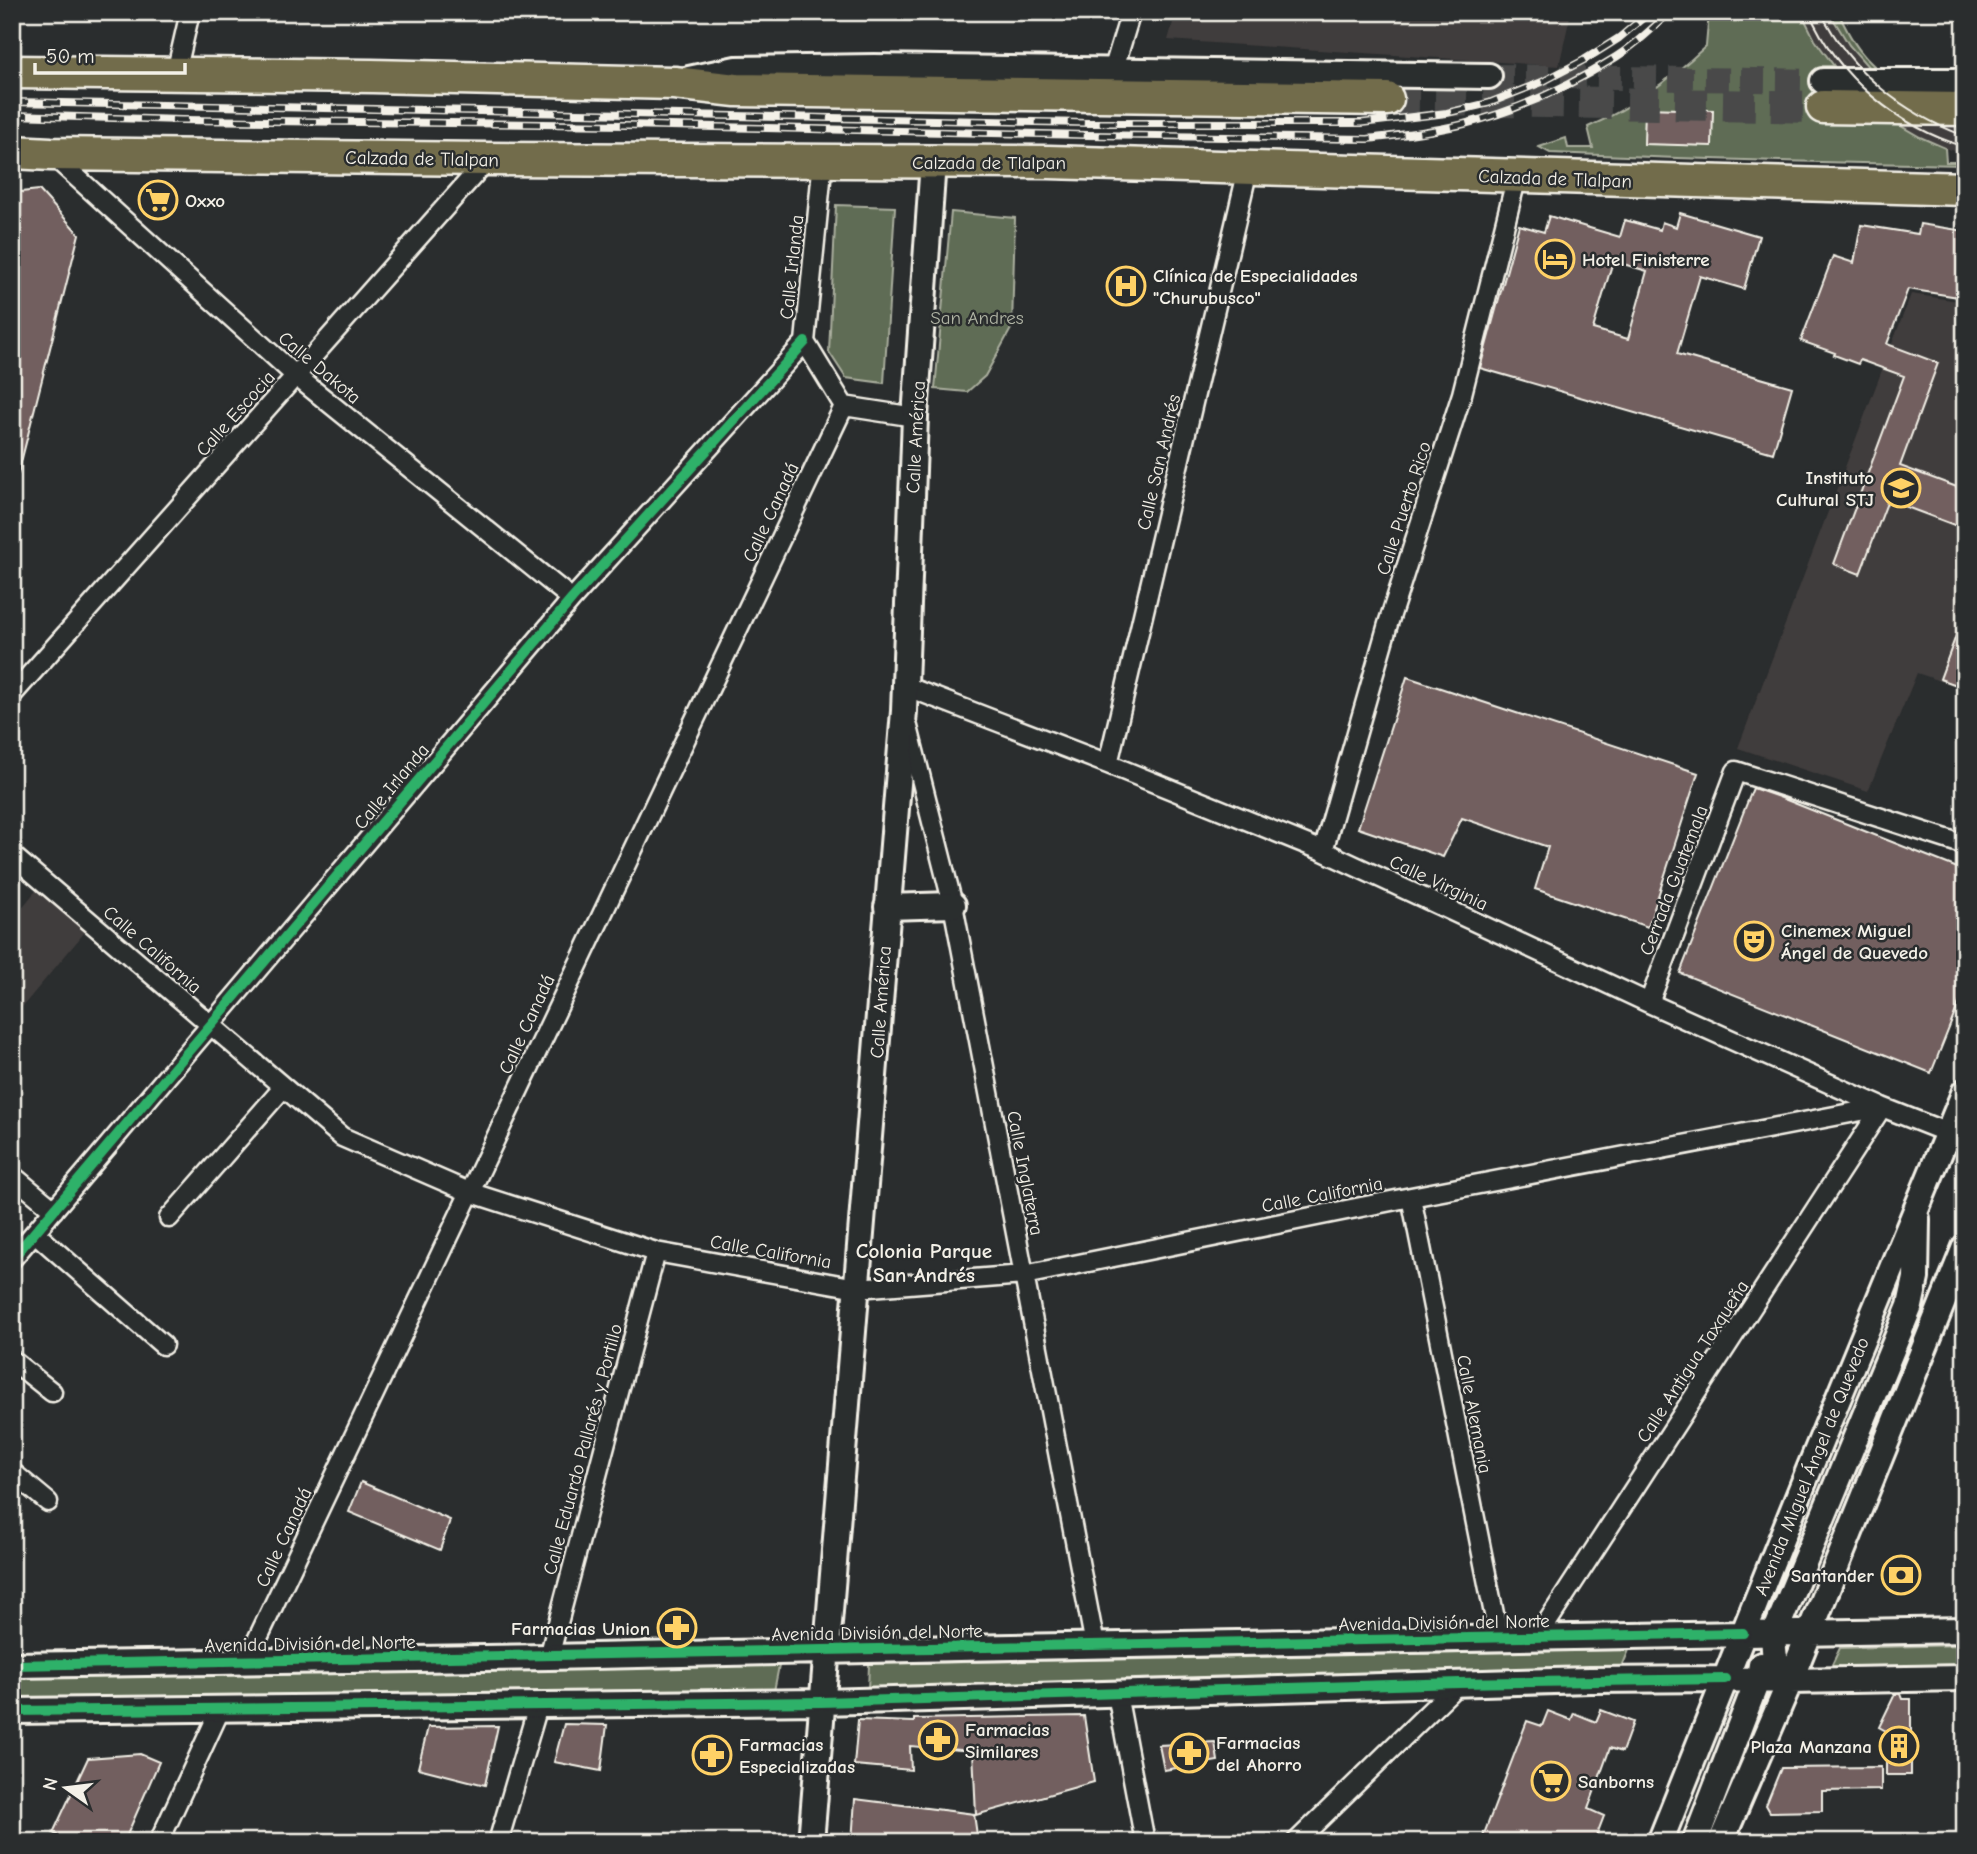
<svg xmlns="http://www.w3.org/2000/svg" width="1977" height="1854" viewBox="0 0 1977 1854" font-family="'Comic Neue',sans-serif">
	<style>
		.built { fill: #403c3c }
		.green { fill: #5f6c54; stroke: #aaae9e; stroke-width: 2 }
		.building { fill: #725f5e; stroke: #f4f1e8; stroke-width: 2; fill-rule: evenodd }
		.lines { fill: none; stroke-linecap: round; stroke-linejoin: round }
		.secondary-tunnel { stroke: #484a4a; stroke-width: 24; stroke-dasharray: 24 12; stroke-linecap: butt }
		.highway-tunnel { stroke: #484a4a; stroke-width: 32; stroke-dasharray: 32 16; stroke-linecap: butt }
		.street-casing { stroke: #f4f1e8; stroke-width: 23 }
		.secondary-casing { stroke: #f4f1e8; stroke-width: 30 }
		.highway-casing { stroke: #f4f1e8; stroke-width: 37 }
		.street { stroke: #2a2d2e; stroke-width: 18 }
		.secondary { stroke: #2a2d2e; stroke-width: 24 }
		.highway { stroke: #726c4b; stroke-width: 32 }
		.tram { stroke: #f4f1e8; stroke-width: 2 }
		.rail-casing { stroke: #f4f1e8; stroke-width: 8 }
		.rail { stroke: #2a2d2e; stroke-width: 5; stroke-dasharray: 16; stroke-linecap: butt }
		.cycleway-casing { stroke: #2a2d2e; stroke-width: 15 }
		.cycleway { stroke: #2db169; stroke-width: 10 }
		.labels { text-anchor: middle; stroke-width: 5; stroke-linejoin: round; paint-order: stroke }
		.street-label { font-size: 19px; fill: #f4f1e8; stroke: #2a2d2e }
		.poi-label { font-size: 19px; font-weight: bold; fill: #f4f1e8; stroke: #2a2d2e; text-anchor: start }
		.park-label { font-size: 19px; fill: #b1b5a5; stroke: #2a2d2e }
		.neighbourhood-label { font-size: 21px; font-weight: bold; fill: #f4f1e8; stroke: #2a2d2e }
	</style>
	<rect width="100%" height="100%" fill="#2a2d2e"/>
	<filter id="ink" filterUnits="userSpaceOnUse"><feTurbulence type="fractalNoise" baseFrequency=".0143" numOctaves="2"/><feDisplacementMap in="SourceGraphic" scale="14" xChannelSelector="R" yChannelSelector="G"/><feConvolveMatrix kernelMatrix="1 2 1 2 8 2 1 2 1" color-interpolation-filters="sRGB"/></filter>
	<g filter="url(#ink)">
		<path class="built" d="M1176 12H1571L1559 66 1168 40Z
			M1801 12H1829L1849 45 1877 77 1937 118 1965 129V154L1945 148 1920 137 1887 118 1840 74 1826 56 1815 39Z
			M1911 294 1965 302V689L1917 673 1868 791 1738 748Z
			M38 888 85 932 12 1019V920Z"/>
		<path class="green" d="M1709 12H1801L1815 40 1834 66H1823V117L1887 118 1920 137 1945 148 1946 162H1957L1958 152 1965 154V165C1826 163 1688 159 1550 153L1539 147 1566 138 1568 148H1593L1588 127C1632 108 1671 79 1706 46Z
			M1829 12H1838C1846 29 1854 45 1867 59 1890 84 1935 103 1965 121V129L1937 118 1877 77 1849 45Z
			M836 205 895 207 884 383 846 378 829 352Z
			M951 212 1015 218 1012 327 985 376 967 392 935 389Z
			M1965 1645V1667L1829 1671 1840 1648Z
			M1629 1650 1621 1669 868 1691 869 1664Z
			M780 1661 774 1691 12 1699V1678Z"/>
		<path class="building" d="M1645 108 1713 110 1712 146 1644 144Z
			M39 190 79 234 18 474H12V193Z
			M1680 213 1759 236 1744 289 1700 276 1677 354 1792 387 1773 453 1480 368 1519 225 1544 232 1549 216 1620 237 1625 220 1660 230 1662 222 1676 227ZM1613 261 1647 271 1628 339 1593 329Z
			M1920 224 1965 231V298L1908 289 1887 344 1938 363 1900 466 1965 490V529L1888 500 1860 574 1834 564 1904 376 1860 360 1858 364 1834 355 1835 353 1801 341 1833 256 1854 263 1861 225 1918 234Z
			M1963 617 1965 618V688L1940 679Z
			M1407 677 1698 773 1648 927 1535 889 1548 847 1462 818 1443 857 1358 828Z
			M1753 788 1779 797 1965 871V988L1931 1073 1680 973Z
			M361 1482 450 1520 440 1550 349 1512Z
			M1895 1694H1900L1902 1699H1911V1775H1886V1731L1879 1727Z
			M1601 1710 1633 1722 1622 1752 1610 1748 1588 1809 1604 1816 1594 1842H1481L1527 1721 1542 1726 1548 1711 1571 1720 1574 1713 1596 1722Z
			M1084 1716 1094 1782 976 1815 973 1751 910 1746 911 1770 854 1765 858 1720 914 1722V1719Z
			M564 1724 607 1725 601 1771 554 1762Z
			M498 1726 485 1785 418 1768 428 1727Z
			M1215 1742 1218 1761 1164 1770 1159 1745Z
			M140 1754 159 1762 124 1842H71L53 1833 88 1758Z
			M1881 1767V1790L1822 1791V1811L1770 1812 1766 1805 1781 1768Z
			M855 1799 974 1814 978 1842H852Z"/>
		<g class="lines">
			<path class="secondary-tunnel" d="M1489 76 1823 81"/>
			<path class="highway-tunnel" d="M1387 99 1823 107"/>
			<defs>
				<path id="street" d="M1113 71 1131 12
					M176 73 190 12
					M51 154 296 376 572 599
					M805 342 844 406 915 417
					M905 686 1108 764 1323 851 1649 1003 1882 1107 1948 1133
					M12 695 488 159
					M908 727 953 905 1095 1645
					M1108 764 1248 169
					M1323 851 1388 624 1462 394 1517 176
					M12 855 342 1137 469 1192 656 1252 857 1288 1024 1275 1411 1197 1882 1107
					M1649 1003 1736 771 1965 845
					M12 1175 54 1210
					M1411 1197 1499 1639
					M169 1218 283 1088
					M35 1233 163 1345
					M12 1259 572 599 805 342 823 160
					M12 1360 52 1392
					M12 1472 48 1502
					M1537 1638 1882 1107
					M549 1657 656 1252
					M247 1661 844 406
					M1117 1694 1145 1842
					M159 1842 220 1710
					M498 1842 538 1706
					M1296 1842 1459 1683"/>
				<path id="secondary" d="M689 79 736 69 874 67 1489 76
					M1823 81H1965
					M887 907 953 905
					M12 1665 549 1657 959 1648 1965 1630
					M1790 1681C1776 1668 1771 1651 1775 1633L1910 1306 1916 1278 1917 1219
					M12 1711 822 1702 1590 1680 1725 1679 1790 1681 1965 1678
					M811 1842 904 711 915 417 933 162
					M1660 1842 1810 1467 1965 1091
					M1695 1842 1759 1676 1761 1665
					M1721 1842 1790 1681 1965 1247"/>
				<path id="highway" d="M12 72 372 76 674 83 736 90 1387 99
					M1823 107 1965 109
					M12 152 51 154 488 159 1049 162 1965 189"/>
			</defs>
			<use href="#street" class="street-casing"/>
			<use href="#secondary" class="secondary-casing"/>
			<use href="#highway" class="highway-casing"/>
			<use href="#street" class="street"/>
			<use href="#secondary" class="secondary"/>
			<use href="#highway" class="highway"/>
			<path class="tram" d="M1809 12C1837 77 1898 127 1965 147
				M1821 12C1850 72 1904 114 1965 136"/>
			<defs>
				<path id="rail" d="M12 102 1089 123H1361L1447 113 1489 103 1542 82 1584 60 1619 38 1650 12
					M12 115 182 120 625 125 1087 135 1368 139C1400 135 1432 132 1464 124 1516 111 1570 86 1616 57 1636 44 1653 28 1670 12"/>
			</defs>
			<use href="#rail" class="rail-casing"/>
			<use href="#rail" class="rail"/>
			<defs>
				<path id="cycleway" d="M12 1259 572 599 805 342
					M12 1665C589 1656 1166 1646 1743 1633
					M12 1711 822 1702 1459 1683 1725 1679"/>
			</defs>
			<use href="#cycleway" class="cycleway-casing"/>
			<use href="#cycleway" class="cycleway"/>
		</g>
	</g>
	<defs>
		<symbol id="supermarket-ring" viewBox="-11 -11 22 22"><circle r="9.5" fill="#2a2d2e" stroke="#ffd166" stroke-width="1.5"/><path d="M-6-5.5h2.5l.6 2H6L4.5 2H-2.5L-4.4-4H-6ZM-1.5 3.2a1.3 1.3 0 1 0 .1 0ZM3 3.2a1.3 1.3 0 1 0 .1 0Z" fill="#ffd166"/></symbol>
		<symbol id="hotel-ring" viewBox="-11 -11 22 22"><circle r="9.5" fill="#2a2d2e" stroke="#ffd166" stroke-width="1.5"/><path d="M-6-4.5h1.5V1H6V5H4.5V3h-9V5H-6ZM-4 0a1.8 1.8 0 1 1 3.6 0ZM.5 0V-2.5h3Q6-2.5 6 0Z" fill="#ffd166"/></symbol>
		<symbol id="hospital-ring" viewBox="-11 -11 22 22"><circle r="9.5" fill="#2a2d2e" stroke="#ffd166" stroke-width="1.5"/><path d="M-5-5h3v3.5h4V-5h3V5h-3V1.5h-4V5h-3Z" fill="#ffd166"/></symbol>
		<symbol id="school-ring" viewBox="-11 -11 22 22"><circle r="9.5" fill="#2a2d2e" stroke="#ffd166" stroke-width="1.5"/><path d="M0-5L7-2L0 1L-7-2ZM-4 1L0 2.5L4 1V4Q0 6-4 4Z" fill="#ffd166"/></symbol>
		<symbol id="theatre-ring" viewBox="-11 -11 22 22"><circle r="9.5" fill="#2a2d2e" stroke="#ffd166" stroke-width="1.5"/><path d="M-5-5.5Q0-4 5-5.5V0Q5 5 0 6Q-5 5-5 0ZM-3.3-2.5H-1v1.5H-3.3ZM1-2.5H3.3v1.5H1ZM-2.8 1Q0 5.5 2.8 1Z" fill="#ffd166"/></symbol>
		<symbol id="bank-ring" viewBox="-11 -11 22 22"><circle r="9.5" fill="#2a2d2e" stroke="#ffd166" stroke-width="1.5"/><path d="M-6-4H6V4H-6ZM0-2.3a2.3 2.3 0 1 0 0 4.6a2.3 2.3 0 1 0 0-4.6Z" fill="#ffd166"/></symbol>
		<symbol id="pharmacy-ring" viewBox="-11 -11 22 22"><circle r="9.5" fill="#2a2d2e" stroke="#ffd166" stroke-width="1.5"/><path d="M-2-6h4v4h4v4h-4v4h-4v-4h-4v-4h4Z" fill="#ffd166"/></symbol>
		<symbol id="building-ring" viewBox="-11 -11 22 22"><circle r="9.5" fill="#2a2d2e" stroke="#ffd166" stroke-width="1.5"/><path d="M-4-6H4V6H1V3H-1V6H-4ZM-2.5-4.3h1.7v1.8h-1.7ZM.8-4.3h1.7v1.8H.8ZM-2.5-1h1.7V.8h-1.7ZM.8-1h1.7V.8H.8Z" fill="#ffd166"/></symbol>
	</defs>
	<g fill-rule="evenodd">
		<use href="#supermarket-ring" x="136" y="178" width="44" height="44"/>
		<use href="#hotel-ring" x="1533" y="237" width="44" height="44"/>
		<use href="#hospital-ring" x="1104" y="264" width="44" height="44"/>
		<use href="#school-ring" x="1879" y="466" width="44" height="44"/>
		<use href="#theatre-ring" x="1732" y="919" width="44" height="44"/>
		<use href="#bank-ring" x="1879" y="1553" width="44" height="44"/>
		<use href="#pharmacy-ring" x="655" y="1606" width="44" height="44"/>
		<use href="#pharmacy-ring" x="916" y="1718" width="44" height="44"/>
		<use href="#building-ring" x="1877" y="1724" width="44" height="44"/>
		<use href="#pharmacy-ring" x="1167" y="1731" width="44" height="44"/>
		<use href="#pharmacy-ring" x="690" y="1733" width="44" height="44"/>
		<use href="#supermarket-ring" x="1529" y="1759" width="44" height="44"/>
	</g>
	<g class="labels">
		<g class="street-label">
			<text transform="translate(422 158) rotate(1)" y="7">Calzada de Tlalpan</text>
			<text x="989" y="169">Calzada de Tlalpan</text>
			<text transform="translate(1555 178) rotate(2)" y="7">Calzada de Tlalpan</text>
			<text transform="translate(791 267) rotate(-84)" y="7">Calle Irlanda</text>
			<text transform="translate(320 367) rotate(40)" y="7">Calle Dakota</text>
			<text transform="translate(235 413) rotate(-48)" y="7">Calle Escocia</text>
			<text transform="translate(915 437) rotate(-87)" y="7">Calle América</text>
			<text transform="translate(1158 462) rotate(-77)" y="7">Calle San Andrés</text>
			<text transform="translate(1403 508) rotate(-72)" y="7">Calle Puerto Rico</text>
			<text transform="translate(770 512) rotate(-65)" y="7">Calle Canadá</text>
			<text transform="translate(391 786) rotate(-50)" y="7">Calle Irlanda</text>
			<text transform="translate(1673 880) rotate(-69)" y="7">Cerrada Guatemala</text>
			<text transform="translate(1439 882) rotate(25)" y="7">Calle Virginia</text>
			<text transform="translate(153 949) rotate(41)" y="7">Calle California</text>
			<text transform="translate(880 1002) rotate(-86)" y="7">Calle América</text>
			<text transform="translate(526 1024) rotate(-65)" y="7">Calle Canadá</text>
			<text transform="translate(1026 1173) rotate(79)" y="7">Calle Inglaterra</text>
			<text transform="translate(1322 1194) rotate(-11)" y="7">Calle California</text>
			<text transform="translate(771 1251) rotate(10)" y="7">Calle California</text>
			<text transform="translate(1692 1361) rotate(-57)" y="7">Calle Antigua Taxqueña</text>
			<text transform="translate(1475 1414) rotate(79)" y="7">Calle Alemania</text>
			<text transform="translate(582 1449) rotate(-75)" y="7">Calle Eduardo Pallarés y Portillo</text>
			<text transform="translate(1811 1466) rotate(-68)" y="7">Avenida Miguel Ángel de Quevedo</text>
			<text transform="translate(283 1537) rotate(-65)" y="7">Calle Canadá</text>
			<text transform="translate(1444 1622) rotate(-1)" y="7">Avenida División del Norte</text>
			<text transform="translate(877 1632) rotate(-1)" y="7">Avenida División del Norte</text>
			<text transform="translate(310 1643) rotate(-1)" y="7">Avenida División del Norte</text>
		</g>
		<g class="poi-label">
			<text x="185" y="207">Oxxo</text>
			<text x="1582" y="266">Hotel Finisterre</text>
			<text x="1153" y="282">Clínica de Especialidades<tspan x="1153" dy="22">"Churubusco"</tspan></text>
			<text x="1874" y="484" text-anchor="end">Instituto<tspan x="1874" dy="22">Cultural STJ</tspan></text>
			<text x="1781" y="937">Cinemex Miguel<tspan x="1781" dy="22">Ángel de Quevedo</tspan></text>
			<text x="1874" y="1582" text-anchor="end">Santander</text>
			<text x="650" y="1635" text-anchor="end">Farmacias Union</text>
			<text x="965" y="1736">Farmacias<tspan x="965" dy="22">Similares</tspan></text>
			<text x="1216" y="1749">Farmacias<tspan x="1216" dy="22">del Ahorro</tspan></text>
			<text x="739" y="1751">Farmacias<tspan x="739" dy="22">Especializadas</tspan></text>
			<text x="1872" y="1753" text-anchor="end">Plaza Manzana</text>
			<text x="1578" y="1788">Sanborns</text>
		</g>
		<g class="park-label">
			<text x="977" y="324">San Andres</text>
		</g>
		<g class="neighbourhood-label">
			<text x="924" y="1258">Colonia Parque<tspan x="924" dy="24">San Andrés</tspan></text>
		</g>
	</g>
	<rect width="1977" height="1854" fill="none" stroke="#2a2d2e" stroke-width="42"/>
	<rect x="21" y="21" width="1935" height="1812" fill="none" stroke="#f4f1e8" stroke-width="2.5" filter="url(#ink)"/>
	<g transform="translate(66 1788) rotate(284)" stroke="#2a2d2e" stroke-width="5" paint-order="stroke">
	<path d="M0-5L12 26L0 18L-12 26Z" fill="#f4f1e8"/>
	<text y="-10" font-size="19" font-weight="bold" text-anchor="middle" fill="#f4f1e8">N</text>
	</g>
	<path d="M35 63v10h150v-10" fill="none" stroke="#f4f1e8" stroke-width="3.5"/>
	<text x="46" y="63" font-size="21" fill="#f4f1e8" stroke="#2a2d2e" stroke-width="5" paint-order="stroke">50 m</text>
</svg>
